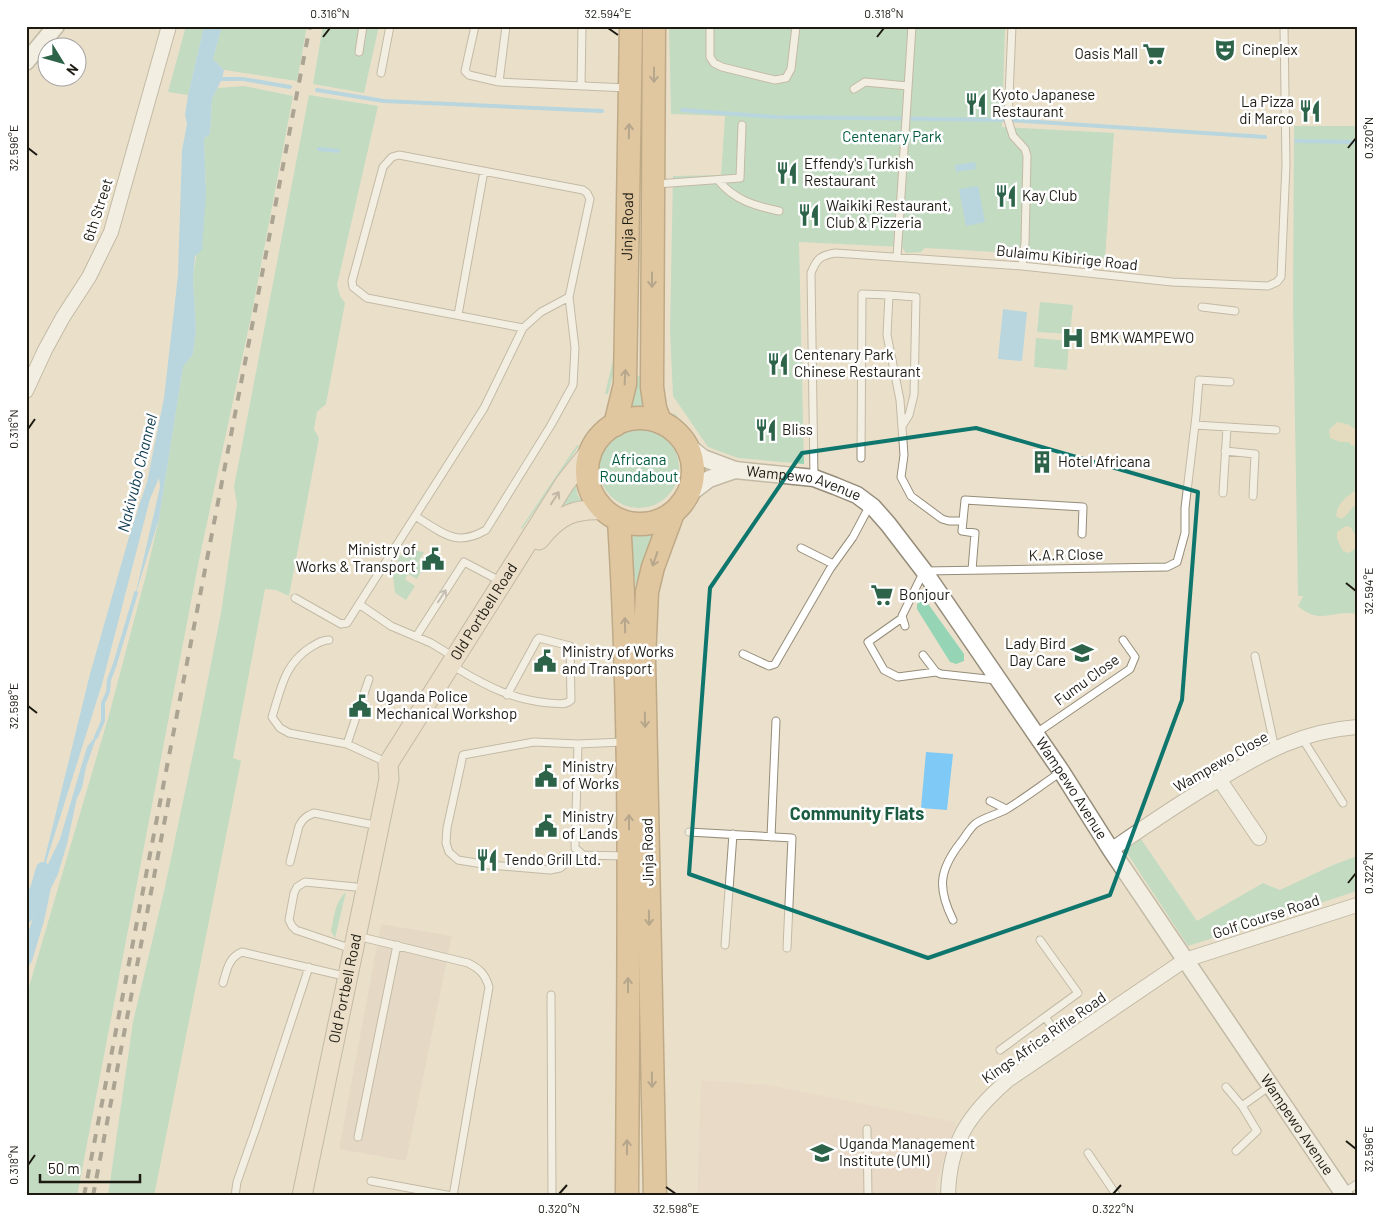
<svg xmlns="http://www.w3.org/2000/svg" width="1383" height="1222" viewBox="0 0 1383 1222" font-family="Barlow,sans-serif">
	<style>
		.education { fill: #e8d3c5 }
		.medical { fill: #e1d0bf }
		.green { fill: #95d4b5 }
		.sand { fill: #e1d8b3 }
		.water { fill: #7ec9f5 }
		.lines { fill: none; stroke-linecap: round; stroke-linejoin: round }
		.stream { stroke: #7ec9f5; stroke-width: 4 }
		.canal { stroke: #7ec9f5; stroke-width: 14 }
		.service-casing { stroke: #958c79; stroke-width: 9 }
		.minor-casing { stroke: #958c79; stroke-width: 16 }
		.tertiary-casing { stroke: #958c79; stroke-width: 19 }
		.secondary-casing { stroke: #958c79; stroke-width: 21 }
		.trunk-casing { stroke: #8d6836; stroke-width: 25 }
		.service { stroke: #fff; stroke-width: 7 }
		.minor { stroke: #fff; stroke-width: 14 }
		.tertiary { stroke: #fff; stroke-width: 16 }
		.secondary { stroke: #efdec8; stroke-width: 19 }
		.trunk { stroke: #d4a86e; stroke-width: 22 }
		.rail { stroke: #615c50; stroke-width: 4; stroke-dasharray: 9 9; stroke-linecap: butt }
		.oneway { stroke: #786140 }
		.oneway2 { stroke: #908676 }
		.oneway3 { stroke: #999894 }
		.marked { fill: none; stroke: #0f766e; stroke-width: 4; stroke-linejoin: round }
		.ticks { fill: none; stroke: #1d1a12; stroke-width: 2 }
		.labels { text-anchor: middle; stroke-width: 5; stroke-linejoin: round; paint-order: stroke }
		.poi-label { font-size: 15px; fill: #1d1a12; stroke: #fff; text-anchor: start }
		.park-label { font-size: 15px; fill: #005b3d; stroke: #fff }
		.street-label { font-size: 15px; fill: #1d1a12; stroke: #fff }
		.water-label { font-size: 16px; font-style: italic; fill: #0b384e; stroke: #fff }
		.quarter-label { font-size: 18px; font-weight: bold; fill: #1c5d41; stroke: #fff }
		.neatline { fill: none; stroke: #1d1a12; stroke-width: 2 }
		.ticks-label { font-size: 12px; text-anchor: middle; fill: #1d1a12 }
	</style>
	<rect width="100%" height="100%" fill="#eae0cb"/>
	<path class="education" d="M701 1080 768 1085 956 1122 936 1184V1196H697Z"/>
	<path class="medical" d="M381 924 452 936 406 1161 339 1149Z"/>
	<path class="green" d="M186 26H204L188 95 168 92Z
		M222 26H307L297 81 224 70 213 59Z
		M323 26H379L364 93 313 84Z
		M669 26H1005L1002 127 1114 133 1105 258 925 248 921 252 906 253 902 247 799 242 804 464 738 458 708 447 673 396 670 331 673 176 721 175 725 116 671 114Z
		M244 86 293 96 252 312 199 560 77 1196H26V997L109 715 146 575 159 519 183 367 193 354 196 331 193 277 206 192 204 139 210 134 212 98 218 88Z
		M309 95 378 106 337 285 340 296 345 303 326 404 317 412 314 429 319 438 289 596 276 590 265 589 233 758 241 761 154 1196H108L133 1022 165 887 198 730 221 613 237 504 234 487Z
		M1294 126H1357V614C1332 609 1322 626 1298 606L1303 596H1298L1293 305Z
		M1040 302 1073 305 1070 334 1037 332Z
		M1036 338 1069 341 1067 370 1034 367Z
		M613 360H616L614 371 608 394H605Z
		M635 376H640L644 407 629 406Z
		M674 413 707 452 717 457 736 461 735 464 702 452 672 415Z
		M599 468a40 40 0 1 1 80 0a40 40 0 1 1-80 0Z
		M577 445 579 446 522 529 521 528Z
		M576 482 577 494 583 503 567 505 554 512Z
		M628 532 636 535 654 533 637 594Z
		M410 550 424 552 418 563 424 566 417 579 408 574 405 579 415 586 406 600 395 593 393 576 399 557Z
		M923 600 926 601 964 654V661L956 664 950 662 917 609V604Z
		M1141 839 1197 921 1263 883 1280 890 1333 865 1357 856V891L1188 946 1125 850Z
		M346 892 335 938 331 931C334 917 335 901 346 892Z"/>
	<path class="sand" d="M1337 422 1347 424 1357 430 1356 445 1352 446 1349 442H1341L1330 438 1329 430Z
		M1355 491H1357V504C1350 508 1348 516 1341 519L1336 516C1337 505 1345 497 1355 491Z
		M1349 526C1358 535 1361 548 1348 553L1343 551 1337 539V532L1344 527Z"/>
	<path class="water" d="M204 26H222L213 59 224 70 222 79 212 99 210 134 204 139 206 192 202 250 195 256 193 278 196 331 193 354 183 367 159 519 135 596 160 487 159 478 150 499 102 684 40 881 60 839 87 747 98 733 86 767 82 788 77 798 67 844 58 874 51 888 44 921 32 961 26 970V940L40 894 38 886 90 674 131 530 147 482 164 398 178 275 182 150 187 124 185 115 188 95Z
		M975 162 976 169 956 172 955 165Z
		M978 186 985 222 966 226 959 189Z
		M1003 309 1027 312 1022 361 998 359Z
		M926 752 953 754 947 810 921 808Z"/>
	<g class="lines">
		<path class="stream" d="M218 79H243L290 87
			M317 90 384 101 602 111
			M682 110 775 117 1008 120 1265 137
			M1296 141 1357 142
			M319 149 338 151
			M96 737 103 721V703L108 692 109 680 115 664 136 593"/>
		<path class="canal" d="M26 916 38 886 43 869"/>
		<defs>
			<path id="service" d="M475 26 465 71 469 75 499 82
				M506 26 499 82 627 88
				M710 26V57L714 63 722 67 775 80 786 78 791 69 796 26
				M1012 26 1008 120 1013 136 1025 149 1027 156 1025 243 1022 266
				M359 52 363 26
				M381 73 390 26
				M581 86 582 26
				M854 89 865 82 908 86
				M718 180C734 200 755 206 779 211
				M656 184 740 178 742 125
				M897 257 912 26
				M1202 307 1235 311
				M458 315 484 171
				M1195 425 1276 430
				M902 426 909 415 914 395 916 297 889 295 887 335 900 400 904 455 901 477 911 496 942 519 949 521H963
				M1225 451 1255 454 1253 496
				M861 458 862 294 889 295
				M814 478 811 273C817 258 820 256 835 253L1022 266 1172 282 1268 286 1277 282 1281 277 1286 165 1284 26
				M1223 493 1227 427
				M415 516C442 532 455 548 486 530L551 425 573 385 575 348 569 297 590 199 587 193 583 190 399 155 392 157 383 167 352 281 353 287 367 298 523 328
				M801 548 833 564
				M972 570 975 533 962 531 965 500 1083 507 1082 534
				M295 598 341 624 347 623 484 408 523 328 541 312 569 297
				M359 604 391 626 431 643 454 657
				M902 618 868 642 884 670 898 677 936 672
				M905 626 902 616 924 571 1167 567 1177 562 1185 533V508L1196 416 1199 380 1230 382
				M416 637 464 562 502 582
				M329 640C322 640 318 643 311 647 284 664 281 689 272 717L280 728 289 733 347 744
				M743 654 769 666 775 664 830 569 853 537 870 505
				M923 655 936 672 941 674 996 680
				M1255 656 1275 749
				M458 669C488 687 514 700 549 703 557 703 565 706 571 700L570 646 539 638 537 640 507 695
				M369 679 347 744 388 763
				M1035 734 1130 669 1135 657 1123 640
				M1302 738 1343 803
				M578 744 575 848 583 855 626 856
				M990 801 1006 809
				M689 832 792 838 787 948
				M771 837 776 721
				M579 852 560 868 550 870 489 865 458 860 449 852 446 843 447 828 463 755 534 742 578 744 623 742
				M290 862 299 826C303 818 307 816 314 813L379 826
				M953 920C937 888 939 870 961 842 965 837 970 828 975 824 984 817 997 815 1007 809 1025 798 1043 784 1061 772
				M357 936 468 963C480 969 485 974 489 987L453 1196
				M1040 940 1078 993 1045 1017 1063 1042
				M725 945 733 834
				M352 949 296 930 292 926 289 920 294 893 297 887 305 882 366 888
				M223 983C227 970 228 958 242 952L348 977
				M551 995 552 1196
				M1000 1050 1045 1017
				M1226 1087 1242 1106
				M867 1129 868 1196
				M358 1137 397 945
				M1236 1151 1257 1131 1242 1106 1270 1086
				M1088 1153 1117 1196
				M371 1181 452 1196
				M1343 1193 1357 1184
				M235 1196 237 1182 256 1128 309 967"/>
			<path id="minor" d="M26 391 45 350 63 317 89 277 111 232 169 26
				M1219 779 1259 838
				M1111 850C1147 825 1182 801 1220 779 1265 752 1303 731 1357 727
				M948 1196C949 1142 969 1114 1008 1080L1185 960 1357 905"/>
			<g id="tertiary">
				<path d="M26 62 56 26"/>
				<path id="s1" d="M687 445 703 458 735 470 814 478 835 486 857 495 873 507 888 524 924 571 1061 771 1111 850 1345 1196"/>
				<path d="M688 495 709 479 735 470"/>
			</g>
			<g id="secondary">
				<path d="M539 540C558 516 573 508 604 510"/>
				<path id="s2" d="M302 1196 389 779 388 764 565 483 592 449"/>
			</g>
			<g id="trunk">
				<path d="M654 26 652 387 655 408 660 422"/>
				<circle cx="640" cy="471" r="53"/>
				<path id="s3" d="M615 425 625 384 631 26"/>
				<path d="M619 520C633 745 628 970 627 1196"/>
				<path d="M655 1196 644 659 647 592 653 567 673 513"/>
			</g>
		</defs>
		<use href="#service" class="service-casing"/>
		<use href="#minor" class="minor-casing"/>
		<use href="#tertiary" class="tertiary-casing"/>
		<use href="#secondary" class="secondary-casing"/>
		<use href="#trunk" class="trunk-casing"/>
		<use href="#service" class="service"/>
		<use href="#minor" class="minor"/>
		<use href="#tertiary" class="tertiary"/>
		<use href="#secondary" class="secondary"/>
		<use href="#trunk" class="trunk"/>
		<path class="rail" d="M84 1196 310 26
			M93 1196 169 798"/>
	</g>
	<defs><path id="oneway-shaft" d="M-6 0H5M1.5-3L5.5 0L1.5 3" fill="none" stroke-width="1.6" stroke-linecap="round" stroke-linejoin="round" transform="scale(1.25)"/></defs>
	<g class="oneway">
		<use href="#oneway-shaft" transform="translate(654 75) rotate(90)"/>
		<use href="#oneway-shaft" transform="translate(629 131) rotate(-89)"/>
		<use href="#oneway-shaft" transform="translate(652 280) rotate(90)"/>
		<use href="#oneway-shaft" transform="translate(625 377) rotate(-87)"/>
		<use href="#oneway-shaft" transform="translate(655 559) rotate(109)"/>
		<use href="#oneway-shaft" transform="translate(625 625) rotate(-91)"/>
		<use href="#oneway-shaft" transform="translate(645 720) rotate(89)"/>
		<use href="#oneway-shaft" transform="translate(629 822) rotate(-90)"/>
		<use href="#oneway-shaft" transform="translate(649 918) rotate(89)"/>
		<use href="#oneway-shaft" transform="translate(628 985) rotate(-90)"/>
		<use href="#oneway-shaft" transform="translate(652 1080) rotate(89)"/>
		<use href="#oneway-shaft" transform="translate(627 1147) rotate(-90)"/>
	</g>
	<use class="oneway2" href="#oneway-shaft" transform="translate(555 498) rotate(-57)"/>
	<use class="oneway3" href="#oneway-shaft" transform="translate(442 596) rotate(-57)"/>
	<path d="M0 0H1383V1222H0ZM976 428 1198 492 1182 700 1110 895 928 958 689 874 710 588 802 453Z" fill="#eae0cb" fill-opacity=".55" fill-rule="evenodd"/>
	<path class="marked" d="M976 428 1198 492 1182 700 1110 895 928 958 689 874 710 588 802 453Z"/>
	<path class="ticks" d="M608 28 618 35M323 37 330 28M877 37 884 28M28 148 37 155M1348 148 1356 138M28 429 35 419M1346 583 1356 591M28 706 37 713M1348 883 1356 873M1346 1141 1356 1149M28 1165 35 1155M666 1187 676 1194M559 1194 567 1185M1113 1194 1121 1185"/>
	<defs>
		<symbol id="theatre-bare" viewBox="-9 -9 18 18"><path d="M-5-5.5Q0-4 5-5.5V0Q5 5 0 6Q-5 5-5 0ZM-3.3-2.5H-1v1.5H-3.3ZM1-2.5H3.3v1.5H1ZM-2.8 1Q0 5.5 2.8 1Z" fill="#2c6349" stroke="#fff" stroke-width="2.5" paint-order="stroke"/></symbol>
		<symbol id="supermarket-bare" viewBox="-9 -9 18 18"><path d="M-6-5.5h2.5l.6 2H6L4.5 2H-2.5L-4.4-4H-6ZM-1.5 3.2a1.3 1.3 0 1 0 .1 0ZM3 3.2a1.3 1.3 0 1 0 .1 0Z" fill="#2c6349" stroke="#fff" stroke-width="2.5" paint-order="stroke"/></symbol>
		<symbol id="restaurant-bare" viewBox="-9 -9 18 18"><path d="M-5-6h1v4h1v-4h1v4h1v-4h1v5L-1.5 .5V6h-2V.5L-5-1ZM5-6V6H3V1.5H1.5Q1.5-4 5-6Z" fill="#2c6349" stroke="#fff" stroke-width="2.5" paint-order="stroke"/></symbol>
		<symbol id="hospital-bare" viewBox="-9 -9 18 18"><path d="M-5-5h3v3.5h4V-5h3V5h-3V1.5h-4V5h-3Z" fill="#2c6349" stroke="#fff" stroke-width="2.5" paint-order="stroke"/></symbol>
		<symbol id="building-bare" viewBox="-9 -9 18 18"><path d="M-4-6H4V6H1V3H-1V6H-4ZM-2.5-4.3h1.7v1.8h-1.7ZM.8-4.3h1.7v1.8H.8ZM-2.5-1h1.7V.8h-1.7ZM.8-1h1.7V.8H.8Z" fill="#2c6349" stroke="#fff" stroke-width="2.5" paint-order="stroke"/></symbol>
		<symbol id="civic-bare" viewBox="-9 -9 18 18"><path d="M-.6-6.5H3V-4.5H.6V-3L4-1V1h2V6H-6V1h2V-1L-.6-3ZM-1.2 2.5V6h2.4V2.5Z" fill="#2c6349" stroke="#fff" stroke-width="2.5" paint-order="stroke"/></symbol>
		<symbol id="school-bare" viewBox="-9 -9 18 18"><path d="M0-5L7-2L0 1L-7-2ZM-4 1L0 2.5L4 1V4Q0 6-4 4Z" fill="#2c6349" stroke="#fff" stroke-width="2.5" paint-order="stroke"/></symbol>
		<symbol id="university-bare" viewBox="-9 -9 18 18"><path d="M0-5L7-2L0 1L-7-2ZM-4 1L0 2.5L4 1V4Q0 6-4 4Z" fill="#2c6349" stroke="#fff" stroke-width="2.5" paint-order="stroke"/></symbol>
	</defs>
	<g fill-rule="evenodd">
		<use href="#theatre-bare" x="1209" y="34" width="32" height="32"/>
		<use href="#supermarket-bare" x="1138" y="38" width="32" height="32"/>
		<use href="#restaurant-bare" x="960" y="88" width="32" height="32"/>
		<use href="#restaurant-bare" x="1294" y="95" width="32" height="32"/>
		<use href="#restaurant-bare" x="771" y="157" width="32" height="32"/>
		<use href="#restaurant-bare" x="990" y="180" width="32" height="32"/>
		<use href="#restaurant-bare" x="793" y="199" width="32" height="32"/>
		<use href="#hospital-bare" x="1057" y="322" width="32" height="32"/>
		<use href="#restaurant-bare" x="762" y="348" width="32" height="32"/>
		<use href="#restaurant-bare" x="750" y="414" width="32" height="32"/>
		<use href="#building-bare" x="1026" y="446" width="32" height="32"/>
		<use href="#civic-bare" x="417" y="543" width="32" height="32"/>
		<use href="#supermarket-bare" x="866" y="579" width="32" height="32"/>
		<use href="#school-bare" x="1066" y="637" width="32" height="32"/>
		<use href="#civic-bare" x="529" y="645" width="32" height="32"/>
		<use href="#civic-bare" x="344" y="690" width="32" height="32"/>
		<use href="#civic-bare" x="530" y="760" width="32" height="32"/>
		<use href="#civic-bare" x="530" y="810" width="32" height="32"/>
		<use href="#restaurant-bare" x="471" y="844" width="32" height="32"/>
		<use href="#university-bare" x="806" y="1137" width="32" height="32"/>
	</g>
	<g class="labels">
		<g class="poi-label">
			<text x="1242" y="55">Cineplex</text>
			<text x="1138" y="59" text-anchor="end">Oasis Mall</text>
			<text x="992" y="100">Kyoto Japanese<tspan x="992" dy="17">Restaurant</tspan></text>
			<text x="1294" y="107" text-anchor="end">La Pizza<tspan x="1294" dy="17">di Marco</tspan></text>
			<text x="804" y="169">Effendy's Turkish<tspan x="804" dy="17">Restaurant</tspan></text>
			<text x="1022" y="201">Kay Club</text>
			<text x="826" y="211">Waikiki Restaurant,<tspan x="826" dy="17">Club &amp; Pizzeria</tspan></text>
			<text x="1090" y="343">BMK WAMPEWO</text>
			<text x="794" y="360">Centenary Park<tspan x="794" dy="17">Chinese Restaurant</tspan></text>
			<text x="782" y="435">Bliss</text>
			<text x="1058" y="467">Hotel Africana</text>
			<text x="416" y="555" text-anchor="end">Ministry of<tspan x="416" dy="17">Works &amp; Transport</tspan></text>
			<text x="899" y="600">Bonjour</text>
			<text x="1066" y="649" text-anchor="end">Lady Bird<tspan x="1066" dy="17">Day Care</tspan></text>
			<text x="562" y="657">Ministry of Works<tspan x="562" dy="17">and Transport</tspan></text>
			<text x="376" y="702">Uganda Police<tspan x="376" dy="17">Mechanical Workshop</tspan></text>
			<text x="562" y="772">Ministry<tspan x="562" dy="17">of Works</tspan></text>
			<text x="562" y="822">Ministry<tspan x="562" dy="17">of Lands</tspan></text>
			<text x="504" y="865">Tendo Grill Ltd.</text>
			<text x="839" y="1149">Uganda Management<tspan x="839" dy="17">Institute (UMI)</tspan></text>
		</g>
		<g class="park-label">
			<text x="892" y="142">Centenary Park</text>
			<text x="639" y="465">Africana<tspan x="639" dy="17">Roundabout</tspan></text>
		</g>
		<g class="street-label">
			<text transform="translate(98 210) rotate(-72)" y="5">6th Street</text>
			<text dy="5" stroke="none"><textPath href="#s3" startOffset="200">Jinja Road</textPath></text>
			<text transform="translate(1067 258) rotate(6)" y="5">Bulaimu Kibirige Road</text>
			<text dy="5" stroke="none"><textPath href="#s1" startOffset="125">Wampewo Avenue</textPath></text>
			<text transform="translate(1066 555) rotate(-1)" y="5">K.A.R Close</text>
			<text dy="5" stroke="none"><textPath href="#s2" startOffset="621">Old Portbell Road</textPath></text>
			<text transform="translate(1087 680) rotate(-36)" y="5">Fumu Close</text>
			<text transform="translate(1221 762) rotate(-30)" y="5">Wampewo Close</text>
			<text dy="5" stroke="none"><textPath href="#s1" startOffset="545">Wampewo Avenue</textPath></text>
			<text transform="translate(648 852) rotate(-91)" y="5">Jinja Road</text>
			<text transform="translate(1266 917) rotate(-18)" y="5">Golf Course Road</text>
			<text dy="5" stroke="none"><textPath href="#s2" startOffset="212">Old Portbell Road</textPath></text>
			<text transform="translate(1044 1038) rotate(-35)" y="5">Kings Africa Rifle Road</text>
			<text dy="5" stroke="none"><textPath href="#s1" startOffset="950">Wampewo Avenue</textPath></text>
		</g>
		<g class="water-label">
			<text transform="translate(137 473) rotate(-76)" y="6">Nakivubo Channel</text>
		</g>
		<g class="quarter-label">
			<text x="857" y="820">Community Flats</text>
		</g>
	</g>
	<rect width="1383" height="1222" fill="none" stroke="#ffffff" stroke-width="55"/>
	<g transform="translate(62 62) rotate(127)"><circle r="24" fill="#ffffff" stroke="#a5a3a0"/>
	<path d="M0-4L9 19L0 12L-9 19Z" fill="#2c6349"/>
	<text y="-8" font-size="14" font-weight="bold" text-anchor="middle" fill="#1d1a12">N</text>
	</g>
	<path d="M40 1174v8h100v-8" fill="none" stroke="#1d1a12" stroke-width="2.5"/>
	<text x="48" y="1174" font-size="15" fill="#1d1a12" stroke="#ffffff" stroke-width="4" paint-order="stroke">50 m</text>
	<rect x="28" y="28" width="1328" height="1166" class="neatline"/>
	<g class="ticks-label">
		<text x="330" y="18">0.316°N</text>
		<text x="608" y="18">32.594°E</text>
		<text x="884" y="18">0.318°N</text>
		<text transform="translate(1369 138) rotate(-90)" y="4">0.320°N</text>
		<text transform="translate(14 148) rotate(-90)" y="4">32.596°E</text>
		<text transform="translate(14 429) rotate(-90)" y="4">0.316°N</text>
		<text transform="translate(1369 591) rotate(-90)" y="4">32.594°E</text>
		<text transform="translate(14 706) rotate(-90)" y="4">32.598°E</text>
		<text transform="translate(1369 873) rotate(-90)" y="4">0.322°N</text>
		<text transform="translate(1369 1149) rotate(-90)" y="4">32.596°E</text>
		<text transform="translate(14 1165) rotate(-90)" y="4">0.318°N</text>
		<text x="559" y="1213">0.320°N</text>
		<text x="676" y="1213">32.598°E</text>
		<text x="1113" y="1213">0.322°N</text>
	</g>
</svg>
